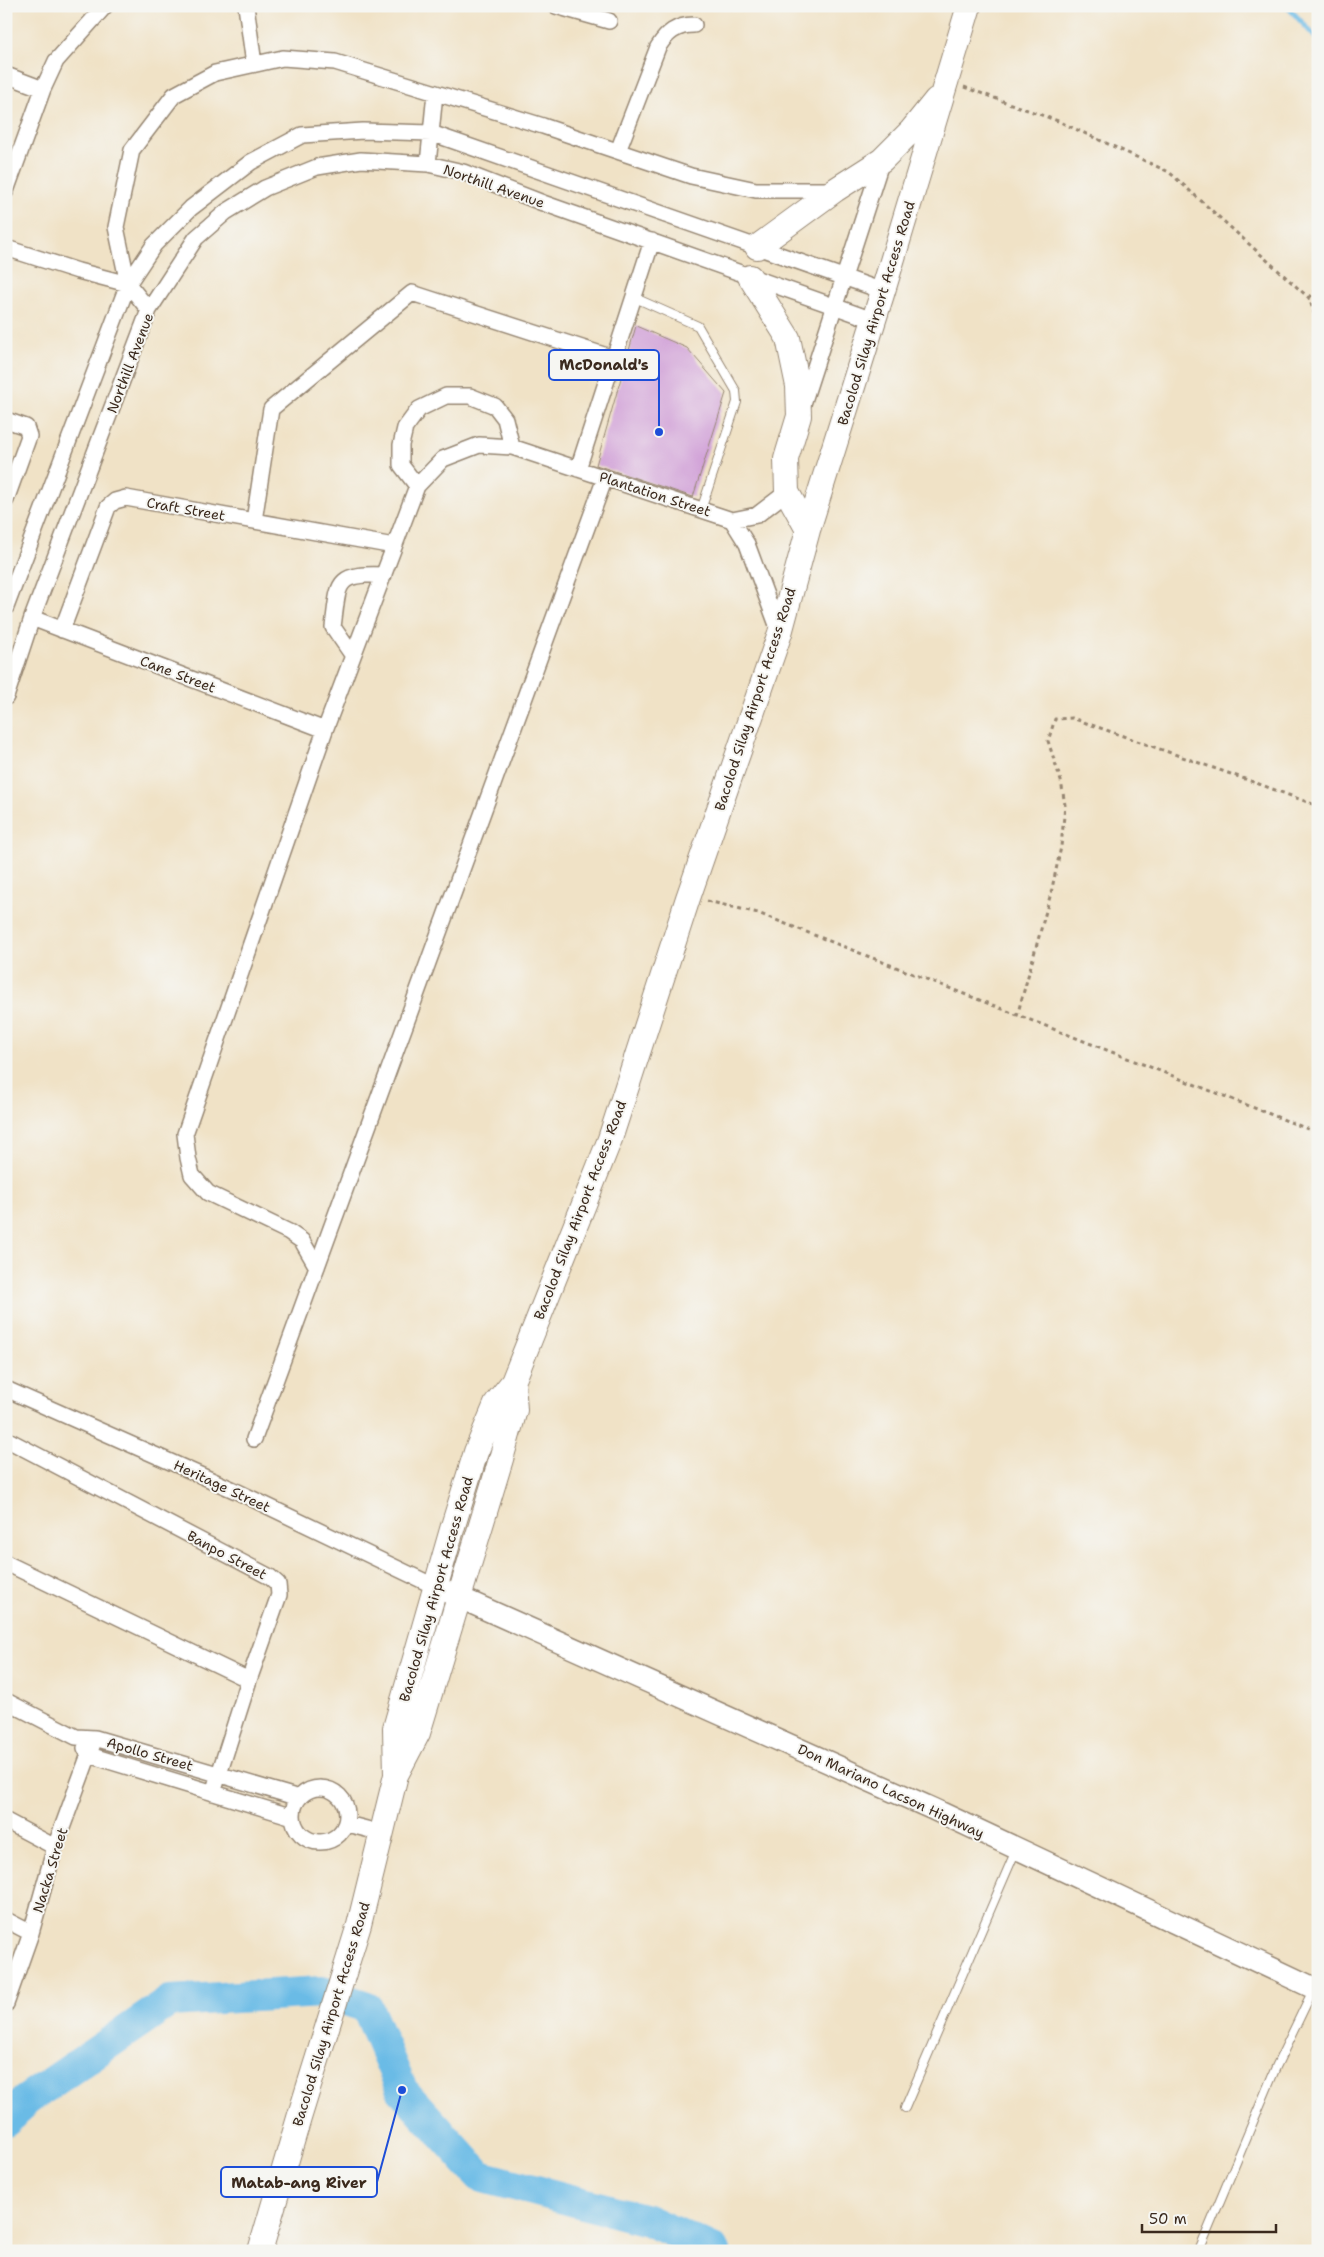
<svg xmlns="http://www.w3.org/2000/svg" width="1324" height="2257" viewBox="0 0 1324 2257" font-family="'Shantell Sans',sans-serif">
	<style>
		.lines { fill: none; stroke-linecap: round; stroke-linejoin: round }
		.stream { stroke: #6bbbe6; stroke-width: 5.5 }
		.river { stroke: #6bbbe6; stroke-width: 32 }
		.building { fill: #d2a3d8 }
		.lane-casing { stroke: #968672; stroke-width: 10 }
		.street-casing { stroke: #968672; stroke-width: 18 }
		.secondary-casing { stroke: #968672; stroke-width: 24 }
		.primary-casing { stroke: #968672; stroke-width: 26 }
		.path { stroke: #968672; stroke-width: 3; stroke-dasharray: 4 4; stroke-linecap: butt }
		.lane { stroke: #fff; stroke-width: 8 }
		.street { stroke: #fff; stroke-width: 15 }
		.secondary { stroke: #fff; stroke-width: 21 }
		.primary { stroke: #fff; stroke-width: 24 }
		.labels { text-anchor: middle; stroke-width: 4; stroke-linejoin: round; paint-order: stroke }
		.street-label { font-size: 14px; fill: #3b2a1e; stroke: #f6f6f2 }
		.leader { fill: none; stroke: #1d4ed8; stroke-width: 2 }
		.callout-dot { fill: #1d4ed8; stroke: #f6f6f2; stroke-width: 2 }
		.callout { fill: #f6f6f2; stroke: #1d4ed8; stroke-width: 2 }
		.callout-label { font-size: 15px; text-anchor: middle; font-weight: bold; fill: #3b2a1e }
	</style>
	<rect width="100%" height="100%" fill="#f6f6f2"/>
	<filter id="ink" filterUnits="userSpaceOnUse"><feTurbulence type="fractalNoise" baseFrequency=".02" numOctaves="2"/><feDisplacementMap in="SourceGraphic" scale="10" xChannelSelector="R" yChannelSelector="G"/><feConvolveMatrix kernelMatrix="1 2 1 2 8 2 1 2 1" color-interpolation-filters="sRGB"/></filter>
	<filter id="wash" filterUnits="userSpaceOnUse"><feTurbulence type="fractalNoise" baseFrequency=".0096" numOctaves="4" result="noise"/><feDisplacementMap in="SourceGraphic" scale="20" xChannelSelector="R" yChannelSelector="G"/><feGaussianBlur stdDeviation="1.12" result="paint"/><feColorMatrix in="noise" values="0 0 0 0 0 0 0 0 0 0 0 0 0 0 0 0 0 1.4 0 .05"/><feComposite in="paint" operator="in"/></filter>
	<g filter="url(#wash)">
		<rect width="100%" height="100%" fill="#f0e2c6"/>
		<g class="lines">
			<path class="stream" d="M1287 6 1318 40"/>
			<path class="river" d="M6 2121 25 2101 170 2001 322 1992 367 2007 402 2090 480 2176 647 2220 715 2251"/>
		</g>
		<g id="blocks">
			<path class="building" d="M636 326 687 348 726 393 693 497 596 465Z"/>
		</g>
	</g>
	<g filter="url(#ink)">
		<use href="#blocks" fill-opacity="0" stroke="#968672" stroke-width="1"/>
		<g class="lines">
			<defs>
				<path id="lane" d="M633 297 698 326 736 391 737 402 701 510
					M905 2108 1016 1850
					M1199 2251 1276 2067 1313 1990"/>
				<path id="street" d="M246 6 254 64
					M556 6 609 21
					M6 75 43 89
					M618 151 658 47C667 33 676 25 694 25
					M428 164 435 93
					M6 191 43 89 56 61 105 6
					M6 248 78 271 128 284
					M149 310 128 284 116 227 132 150 174 95 215 73 283 58 335 62 543 126 691 176 756 190H833
					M803 404 882 160
					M6 420 26 427 29 436 6 500
					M578 469 652 241
					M417 486 401 465V445L405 428 419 409 446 396H470L495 406 505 419 512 447
					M732 520 747 544 780 633
					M732 520 757 515 787 492
					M254 521 271 409 412 293 613 358
					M6 607 128 284 154 245 191 208 251 162 302 135 363 131 431 133 883 291
					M32 618 325 730
					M62 630 108 507 115 501 126 498 394 546
					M353 656 333 627C339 583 334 573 384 575
					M6 697 32 618 149 310 196 238 226 212 265 188 317 167 361 160 428 164 463 172 543 203 873 320
					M317 1267 302 1241 289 1232 208 1193 192 1175 188 1158 185 1134 325 730 417 486 443 459 479 445 512 447 732 520
					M6 1389 236 1491 436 1587
					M6 1439 270 1577 278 1584 279 1595 249 1680 213 1793
					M254 1439 605 478
					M6 1563 249 1680
					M6 1701 76 1737 95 1738 299 1798
					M85 1748 89 1755 293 1817
					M293 1815a27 27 0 1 1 54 0a27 27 0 1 1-54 0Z
					M6 1821 55 1847
					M347 1824 382 1833
					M6 1920 31 1933
					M6 2004 31 1933 55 1847 95 1738"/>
				<path id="secondary" d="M436 1587 933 1809 1318 1990"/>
				<path id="primary" d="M757 247 835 190 882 160 911 131 936 100
					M750 277 788 338 798 386 799 416 786 459 787 492 808 530
					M396 1775 395 1728 453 1526 476 1452 497 1402 513 1382 610 1139 688 898 780 633 808 530 883 291 969 6
					M260 2251 299 2118 359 1925 396 1775 418 1733 501 1459 515 1410 513 1382"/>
			</defs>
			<use href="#lane" class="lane-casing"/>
			<use href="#street" class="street-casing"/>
			<use href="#secondary" class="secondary-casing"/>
			<use href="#primary" class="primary-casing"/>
			<path class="path" d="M964 87 1058 121 1169 172 1309 298 1318 324
				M1309 298 1318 288
				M707 901 758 913 1318 1133
				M1017 1016 1051 893 1061 847 1065 805 1061 781 1048 741 1055 719 1072 718 1259 784 1318 806"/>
			<use href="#lane" class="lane"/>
			<use href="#street" class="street"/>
			<use href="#secondary" class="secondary"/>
			<use href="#primary" class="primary"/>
		</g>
	</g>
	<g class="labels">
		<g class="street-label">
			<text transform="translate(494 186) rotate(19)" y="5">Northill Avenue</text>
			<text transform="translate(876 313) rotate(-73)" y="5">Bacolod Silay Airport Access Road</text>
			<text transform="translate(130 363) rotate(-69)" y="5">Northill Avenue</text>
			<text transform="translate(655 494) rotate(18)" y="5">Plantation Street</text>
			<text transform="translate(186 509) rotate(10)" y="5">Craft Street</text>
			<text transform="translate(178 674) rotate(21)" y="5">Cane Street</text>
			<text transform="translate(755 699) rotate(-72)" y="5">Bacolod Silay Airport Access Road</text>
			<text transform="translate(580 1210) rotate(-69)" y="5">Bacolod Silay Airport Access Road</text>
			<text transform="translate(222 1486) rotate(25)" y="5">Heritage Street</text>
			<text transform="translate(227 1555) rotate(28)" y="5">Banpo Street</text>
			<text transform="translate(436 1589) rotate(-74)" y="5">Bacolod Silay Airport Access Road</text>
			<text transform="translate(150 1754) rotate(16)" y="5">Apollo Street</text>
			<text transform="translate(891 1791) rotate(25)" y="5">Don Mariano Lacson Highway</text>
			<text transform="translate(50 1870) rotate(-73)" y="5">Nacka Street</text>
			<text transform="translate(331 2014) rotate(-73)" y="5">Bacolod Silay Airport Access Road</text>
		</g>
	</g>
	<path class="leader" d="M659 432L659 365M402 2090L377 2182"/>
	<g class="callout-dot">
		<circle cx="659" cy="432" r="5"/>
		<circle cx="402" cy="2090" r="5"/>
	</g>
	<g class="callout">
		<rect x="549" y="350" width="110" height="30" rx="5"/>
		<rect x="221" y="2167" width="156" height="30" rx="5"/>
	</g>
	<g class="callout-label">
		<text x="604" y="370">McDonald's</text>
		<text x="299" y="2188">Matab-ang River</text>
	</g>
	<rect width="1324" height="2257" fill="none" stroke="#f6f6f2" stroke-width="25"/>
	<path d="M1142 2224v8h134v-8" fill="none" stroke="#3b2a1e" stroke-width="2.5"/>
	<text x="1149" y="2224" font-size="15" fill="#3b2a1e" stroke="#f6f6f2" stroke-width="4" paint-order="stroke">50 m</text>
</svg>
